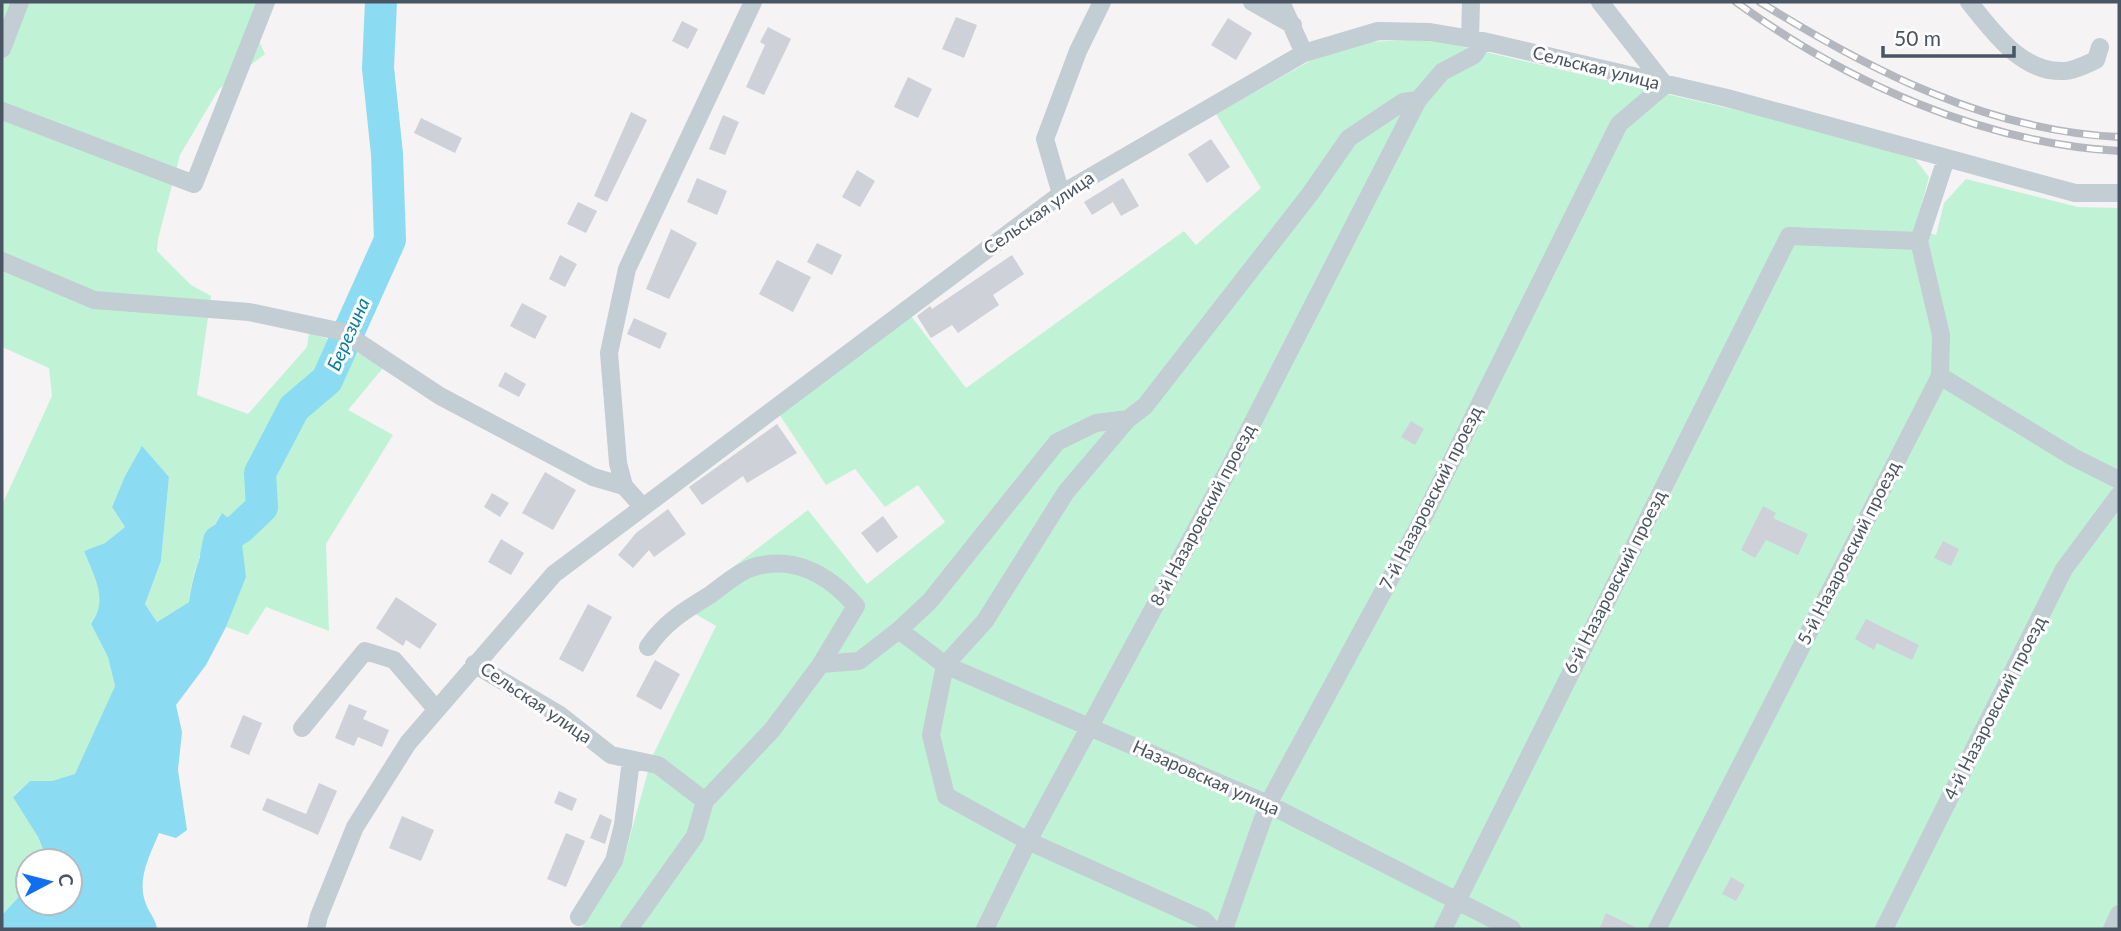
<svg xmlns="http://www.w3.org/2000/svg" width="2121" height="931" viewBox="0 0 2121 931" font-family="Lato,sans-serif">
	<style>
		.green { fill: #c0f3d5 }
		.water { fill: #8bdbf2 }
		.lines { fill: none; stroke-linecap: round; stroke-linejoin: round }
		.river { stroke: #8bdbf2; stroke-width: 32 }
		.building { fill: #ced1d8 }
		.minor { stroke: #c3cdd4; stroke-width: 18 }
		.rail-casing { stroke: #b4b7bd; stroke-width: 8 }
		.rail { stroke: #fff; stroke-width: 5; stroke-dasharray: 16; stroke-linecap: butt }
		.labels { text-anchor: middle; stroke-width: 6; stroke-linejoin: round; paint-order: stroke }
		.street-label { font-size: 18px; fill: #495562; stroke: #fff }
		.water-label { font-size: 19px; font-style: italic; fill: #057ea1; stroke: #fff }
	</style>
	<rect width="100%" height="100%" fill="#f5f3f3"/>
	<path class="green" d="M2 2H259L251 24 265 54 219 89 180 155 158 239 157 251 191 285 211 296 197 395 248 414 307 347 309 333 343 344 383 368 348 410 393 435 326 544 329 631 266 607 248 635 226 627 246 576 221 514C204 544 193 567 189 602L157 622 145 604 161 561 169 477 142 447 125 476 112 507 125 527 105 543 84 551C94 577 109 599 91 624L108 657 115 686 75 775 52 781H30L13 796 38 837 48 861H28V887L2 915V505L52 396 49 368 2 347Z
		M1429 39 1822 130 1915 159 1929 177 1915 228 1936 235 1944 203 1966 179 2078 207 2119 208V929H581L622 865 652 757 716 626 682 606 808 510 867 584 945 522 918 485 885 507 855 469 826 485 779 414 911 316 966 388 1184 231 1196 245 1261 188 1216 114 1315 58 1367 42Z"/>
	<path class="water" d="M142 446 169 477 161 561 145 604 157 622 189 602C194 567 204 543 222 513L240 528 246 577 226 627 206 665 176 705 182 732 178 770 187 830 176 838 159 833C150 855 136 880 146 904 150 915 155 917 157 929H2V915L28 887V903H70V861H48L38 837 13 797 30 781H52L75 774 115 686 108 657 91 624C109 599 94 577 84 551L105 543 125 527 112 507 125 476Z"/>
	<g class="lines">
		<path class="river" d="M216 556 219 541 240 528 262 507 260 473 294 408 327 380 390 240 387 154 378 68 381 2"/>
	</g>
	<path class="building" d="M956 17 977 25 964 58 942 49Z
		M1228 18 1252 33 1236 60 1211 45Z
		M682 21 698 29 688 49 672 41Z
		M768 27 791 39 764 95 746 87 765 45 760 42Z
		M908 77 932 89 918 118 894 107Z
		M631 112 647 120 607 202 594 196Z
		M723 115 739 122 725 155 709 149Z
		M421 118 462 138 455 153 414 133Z
		M1211 139 1230 167 1207 183 1188 154Z
		M857 170 875 181 860 207 842 197Z
		M697 178 727 191 717 215 687 202Z
		M1123 178 1139 206 1121 216 1113 202 1092 215 1084 202Z
		M578 202 597 211 586 233 567 224Z
		M671 229 697 243 669 299 646 289Z
		M817 243 842 255 832 275 807 262Z
		M560 255 577 264 565 287 549 279Z
		M1012 255 1024 274 993 295 999 305 958 333 952 325 931 338 917 316 930 306 932 309Z
		M777 260 811 277 793 312 759 294Z
		M522 303 547 316 535 339 510 326Z
		M634 318 667 333 660 349 627 334Z
		M505 372 526 384 519 397 498 386Z
		M1411 421 1424 429 1415 445 1401 437Z
		M777 424 797 453 747 483 743 476 702 505 689 487Z
		M545 472 576 490 553 530 522 513Z
		M492 493 509 503 500 517 484 507Z
		M1763 506 1776 513 1773 518 1808 534 1798 555 1766 540 1755 558 1741 550Z
		M668 509 686 534 654 557 649 550 633 568 618 555 636 533Z
		M883 516 898 537 877 553 861 533Z
		M501 539 524 553 511 575 488 562Z
		M1943 541 1959 549 1951 566 1934 558Z
		M396 597 437 624 420 649 406 640 403 646 376 628Z
		M588 604 612 617 583 672 559 659Z
		M1866 619 1919 645 1912 660 1877 643 1874 650 1855 639Z
		M655 660 680 674 661 710 636 696Z
		M349 704 367 711 363 719 389 730 382 747 358 737 354 746 335 738Z
		M243 715 262 723 249 755 230 747Z
		M319 783 337 791 318 835 262 810 267 798 306 814Z
		M559 791 577 799 572 811 554 803Z
		M600 814 612 820 605 844 590 838Z
		M402 816 434 830 421 861 389 848Z
		M566 833 585 841 566 887 547 879Z
		M1731 877 1745 885 1736 901 1722 894Z
		M1606 913 1639 929H1599Z"/>
	<g class="lines">
		<path class="minor" d="M1252 2 1293 25
			M1281 2 1304 53
			M1969 2C1993 31 2021 73 2064 71 2074 71 2087 64 2096 60L2100 47
			M1470 39 1471 2
			M2 49 20 2
			M2 111 194 184 266 2
			M1061 194 1045 139 1078 51 1102 2
			M2 261 94 300 249 312 343 332 440 396 593 477 624 486
			M1940 376 2073 457 2119 480
			M1128 419 1066 492 985 621 945 665 931 735 946 796 1028 841 1204 920 1212 929
			M641 505 624 486 618 463 609 353 627 269 753 2
			M899 630 945 665 1268 804 1512 929
			M648 647C664 623 685 610 710 595 722 586 737 573 751 568 793 554 829 575 856 606L821 664 772 730 705 801
			M474 664 560 715 611 755 658 765 705 801 695 836 629 929
			M821 664 859 661 899 630 930 601 1057 442 1096 423 1128 419 1145 406 1310 194 1349 138 1403 102 1418 100 1442 72 1474 55 1483 41
			M302 728 365 651 394 660 436 709
			M579 917 614 861 623 825 631 760
			M316 929 319 916 355 827 408 743 554 574 1061 194 1304 53 1378 31 1430 32 1483 41 1727 98 2075 193H2119
			M985 929 1028 841 1234 459 1418 100
			M1224 929 1268 804 1423 518 1619 124 1665 85 1600 2
			M1443 929 1789 236 1919 241
			M1657 929 1940 376 1941 335 1919 241 1946 159
			M1884 929 2064 569 2119 495
			M2112 929 2119 914"/>
		<defs>
			<path id="rail" d="M1736 2C1846 82 1982 143 2119 151
				M1760 2C1869 70 1988 131 2119 137"/>
		</defs>
		<use href="#rail" class="rail-casing"/>
		<use href="#rail" class="rail"/>
	</g>
	<g class="labels">
		<g class="street-label">
			<text transform="translate(1596 68) rotate(14)" y="6">Сельская улица</text>
			<text transform="translate(1039 213) rotate(-35)" y="6">Сельская улица</text>
			<text transform="translate(1431 498) rotate(-63)" y="6">7-й Назаровский проезд</text>
			<text transform="translate(1203 515) rotate(-62)" y="6">8-й Назаровский проезд</text>
			<text transform="translate(1849 553) rotate(-63)" y="6">5-й Назаровский проезд</text>
			<text transform="translate(1615 582) rotate(-63)" y="6">6-й Назаровский проезд</text>
			<text transform="translate(536 703) rotate(34)" y="6">Сельская улица</text>
			<text transform="translate(1995 708) rotate(-63)" y="6">4-й Назаровский проезд</text>
			<text transform="translate(1206 778) rotate(24)" y="6">Назаровская улица</text>
		</g>
		<g class="water-label">
			<text transform="translate(348 334) rotate(-66)" y="7">Березина</text>
		</g>
	</g>
	<rect width="2121" height="931" fill="none" stroke="#495562" stroke-width="7"/>
	<g transform="translate(49 882) rotate(83)"><circle r="33" fill="#ffffff" stroke="#b6bbc0" stroke-width="2"/>
	<path d="M0-5L12 26L0 18L-12 26Z" fill="#106ff1"/>
	<text y="-10" font-size="19" font-weight="bold" text-anchor="middle" fill="#495562">С</text>
	</g>
	<path d="M1883 46v10h131v-10" fill="none" stroke="#495562" stroke-width="3.5"/>
	<text x="1894" y="46" font-size="21" fill="#495562" stroke="#ffffff" stroke-width="5" paint-order="stroke">50 m</text>
</svg>
